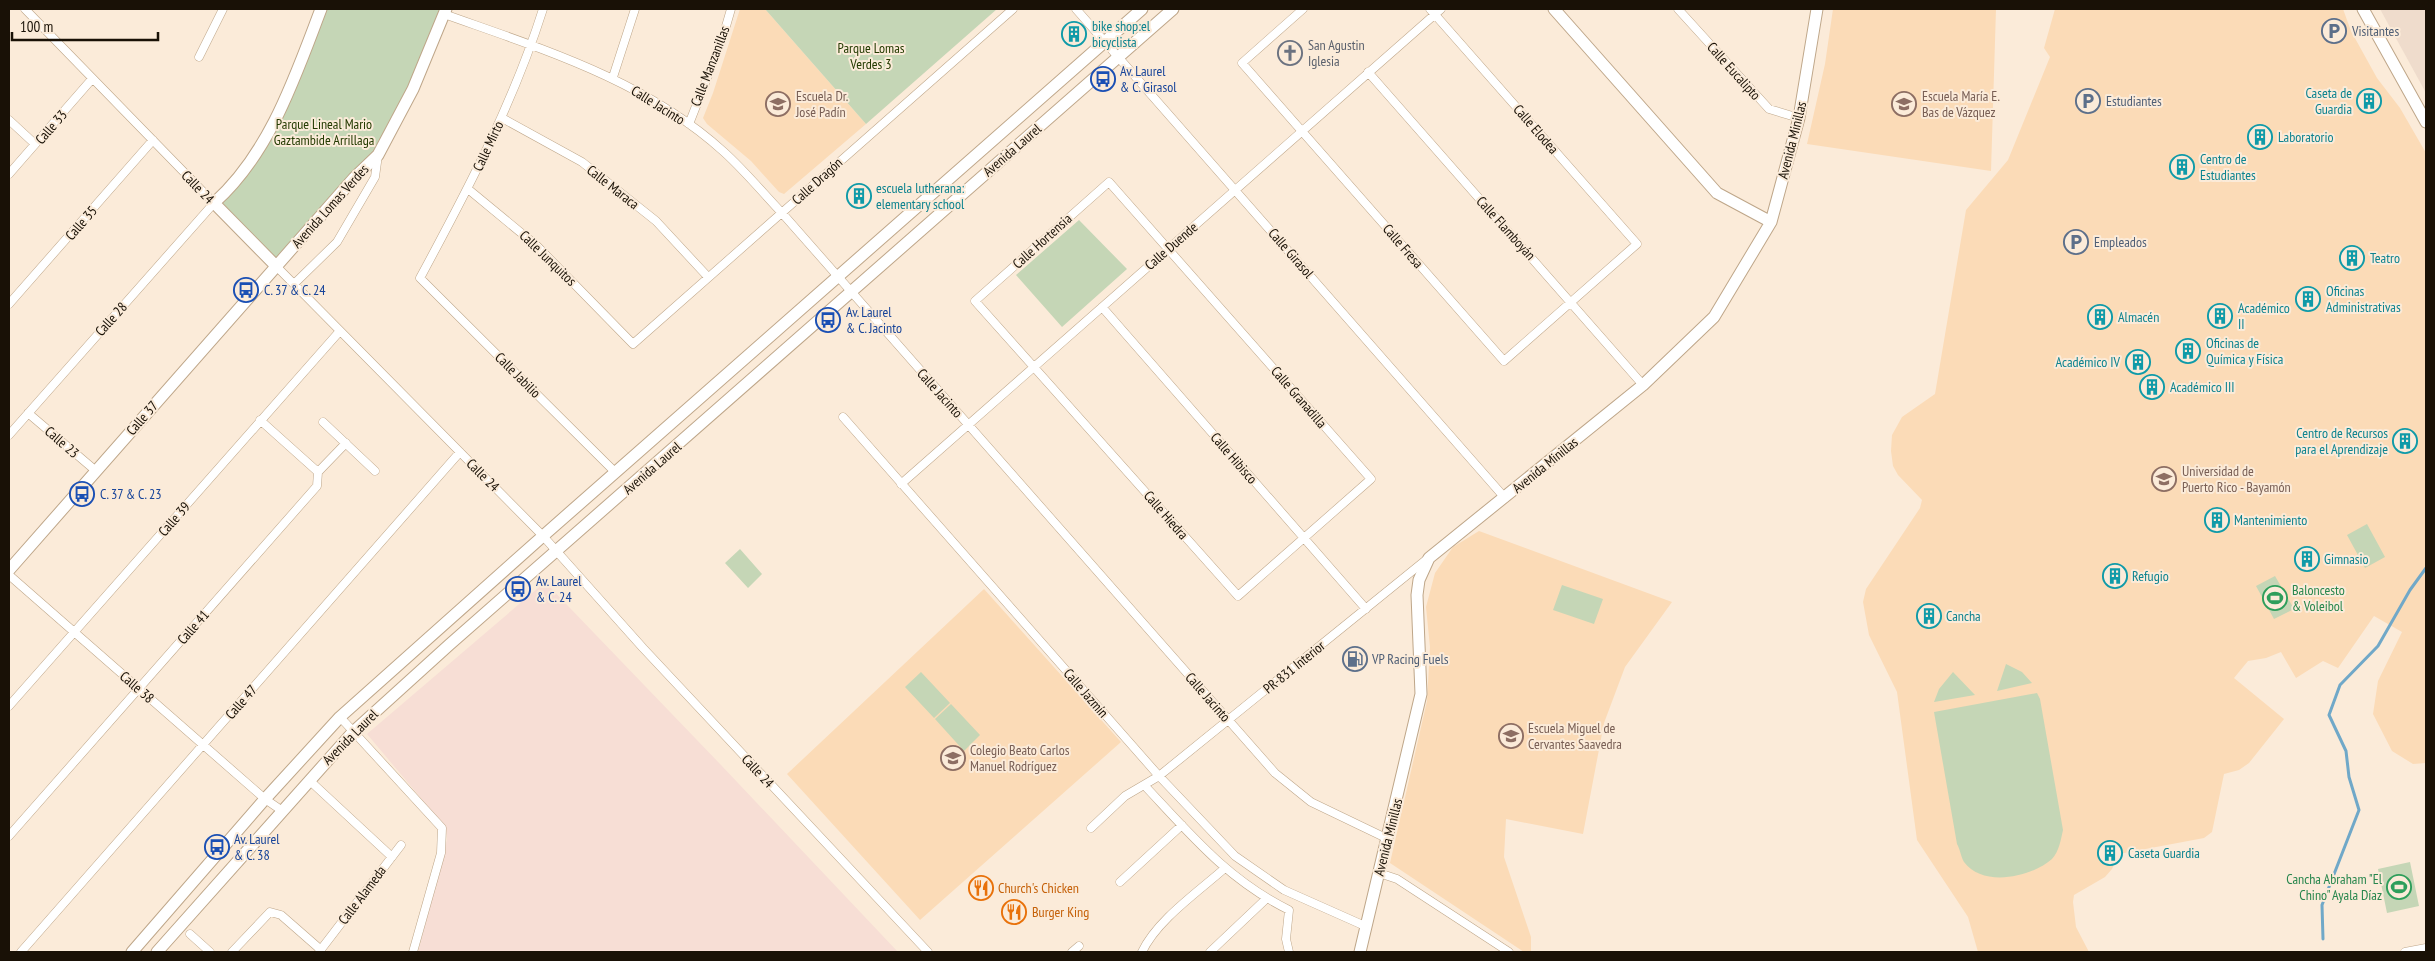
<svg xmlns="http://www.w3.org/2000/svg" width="2435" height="961" viewBox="0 0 2435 961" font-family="'PT Sans Narrow',sans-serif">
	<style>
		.built { fill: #fbdbb7 }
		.industrial { fill: #efdccc }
		.medical { fill: #f7ded5 }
		.green { fill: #c5d6b6 }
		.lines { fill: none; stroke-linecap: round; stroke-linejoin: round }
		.stream { stroke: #70a8c8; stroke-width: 3 }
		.street-casing { stroke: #bea689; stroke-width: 9 }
		.secondary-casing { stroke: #bea689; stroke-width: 13 }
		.street { stroke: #fff; stroke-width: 8 }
		.secondary { stroke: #fff; stroke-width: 11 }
		.labels { text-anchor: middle; stroke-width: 4; stroke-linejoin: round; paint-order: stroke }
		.culture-label { font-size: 14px; fill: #0d838f; stroke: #fbebd9; text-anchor: start }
		.service-label { font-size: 14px; fill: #4e5e75; stroke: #fbebd9; text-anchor: start }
		.worship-label { font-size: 14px; fill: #5b616d; stroke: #fbebd9; text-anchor: start }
		.park-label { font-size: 14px; fill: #243b02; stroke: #fbebd9 }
		.street-label { font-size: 14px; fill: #191106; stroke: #fbebd9 }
		.transit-label { font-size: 14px; fill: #164399; stroke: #fbebd9; text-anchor: start }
		.education-label { font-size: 14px; fill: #785e54; stroke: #fbebd9; text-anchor: start }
		.leisure-label { font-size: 14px; fill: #27864d; stroke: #fbebd9; text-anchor: start }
		.food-label { font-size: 14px; fill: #c56008; stroke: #fbebd9; text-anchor: start }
	</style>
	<rect width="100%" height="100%" fill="#fbebd9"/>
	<path class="built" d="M740 9H765L866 124 784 194 779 192 751 161 707 124 703 118 713 93Z
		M1833 9H1996L1991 171 1807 144 1825 64Z
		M2055 9H2343L2351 31 2377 78 2400 108 2426 153V763L2413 764 2392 751 2373 714 2378 681 2402 632 2374 616 2338 668 2323 661 2296 678 2281 652 2266 658 2248 661 2234 678 2284 719 2249 763 2239 770 2224 774 2212 832 2204 838 2119 854 2112 869 2105 877 2074 895 2073 902 2076 927 2089 952H1978L1968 917 1917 840 1897 692 1869 635 1863 602 1866 589 1920 508 1922 500 1898 475 1893 466 1891 451 1892 435 1902 417 1935 394 1966 210 2008 160 2050 57 2044 48Z
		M1479 531 1672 602 1625 667 1604 723 1583 834 1506 819 1504 857 1531 937V952H1524L1390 863 1427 701 1430 647 1426 607 1435 573 1453 547Z
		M984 589 1121 742 920 920 787 774Z"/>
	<path class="industrial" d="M2380 9H2426V93Z"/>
	<path class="medical" d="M545 582 721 765 898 952H418L447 839 446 828 367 734Z"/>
	<path class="green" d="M321 9H446L378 155 276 266 214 203 255 156Z
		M765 9H997L866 124Z
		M1079 220 1127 269 1062 327 1016 275Z
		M2367 524 2385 557 2365 568 2347 535Z
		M740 549 762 574 748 588 725 563Z
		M2275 576 2294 609 2274 619 2256 586Z
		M1562 585 1603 599 1594 624 1553 610Z
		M2006 664 2022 672 2032 683 1997 691Z
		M921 672 950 703 934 718 905 687Z
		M1953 672 1975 695 1934 702 1939 689Z
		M2037 693 2040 699 2063 830C2061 839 2059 852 2052 859 2032 877 1983 888 1964 862 1961 857 1960 849 1957 844L1934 712Z
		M951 704 980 735 964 751 935 719Z
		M2410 862 2419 906 2387 913 2378 869Z"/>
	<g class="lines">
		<path class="stream" d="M2323 939 2322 905 2359 810 2349 777 2346 751 2329 715 2340 685 2378 646 2410 590 2426 568"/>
		<defs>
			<path id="street" d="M543 9C513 104 467 191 420 278L615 472
				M1076 9 1505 498
				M1303 9 1242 63 1504 361 1637 244 1430 9
				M1678 9 1769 109 1799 118
				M444 14C542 49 645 80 724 152 745 171 763 193 782 213L1275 773 1311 802 1388 839
				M199 57 223 9
				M1368 72 1643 385
				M613 77 635 9
				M502 118 582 162 656 221 708 277
				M9 120 35 144
				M689 124 722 40 731 9
				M9 174 92 79
				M1109 182 1371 479 1238 596 975 301Z
				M468 189 537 246 633 344 1013 9
				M276 266 543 536 643 648 928 952
				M294 284 337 242 375 177 378 155
				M9 304 153 140
				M1102 307 1366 609
				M28 413 96 471
				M843 417 1159 776 1235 856 1284 890 1365 926
				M323 422 375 471
				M9 435 214 203 25 9
				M318 472 346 443
				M901 484 1441 9
				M9 575 265 799 281 810
				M9 706 339 332
				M340 717 442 828 441 853 413 952
				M309 780 392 857
				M1145 786C1191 835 1228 880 1289 910L1286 939 1289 952
				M1091 828 1125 796 1159 776 1427 559
				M9 836 317 486 318 472 260 420
				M1379 873 1397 879 1509 952
				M1120 882 1182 825
				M190 934 210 952
				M21 952 460 452
				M232 952 270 912 281 915 321 950
				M319 952 401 845
				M1072 952 1079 946
				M1142 952C1157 920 1198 892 1225 868
				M1210 952 1266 899
				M2405 952 2426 948"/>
			<path id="secondary" d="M1554 9 1717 193 1771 222
				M2363 9 2426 122
				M276 266 214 203C270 153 295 77 321 9
				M9 570 354 178 378 155 413 89 446 9
				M132 952 265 799 340 717 543 536 1142 9
				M157 952 353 732 449 645 1173 9
				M1360 952 1421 694 1417 595 1419 580 1429 558 1643 385 1714 317 1771 222 1799 118 1817 9"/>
		</defs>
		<use href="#street" class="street-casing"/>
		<use href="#secondary" class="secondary-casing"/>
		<use href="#street" class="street"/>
		<use href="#secondary" class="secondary"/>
	</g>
	<defs>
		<symbol id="parking-ring" viewBox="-11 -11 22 22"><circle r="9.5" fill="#fbebd9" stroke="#5c6f8a" stroke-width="1.5"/><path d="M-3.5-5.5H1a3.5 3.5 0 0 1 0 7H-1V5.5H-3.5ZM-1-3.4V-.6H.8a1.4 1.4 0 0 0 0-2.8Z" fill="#5c6f8a"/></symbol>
		<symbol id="building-ring" viewBox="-11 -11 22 22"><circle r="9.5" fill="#fbebd9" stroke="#0f9aa8" stroke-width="1.5"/><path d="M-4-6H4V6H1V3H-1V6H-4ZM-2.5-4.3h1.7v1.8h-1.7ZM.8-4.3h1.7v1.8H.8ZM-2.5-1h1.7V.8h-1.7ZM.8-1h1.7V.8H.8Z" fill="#0f9aa8"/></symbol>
		<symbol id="church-ring" viewBox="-11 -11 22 22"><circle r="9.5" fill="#fbebd9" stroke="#6b7280" stroke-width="1.5"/><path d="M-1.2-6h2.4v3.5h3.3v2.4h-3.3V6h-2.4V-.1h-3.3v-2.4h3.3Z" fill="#6b7280"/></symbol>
		<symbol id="bus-ring" viewBox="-11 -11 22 22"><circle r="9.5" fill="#fbebd9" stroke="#1a4fb4" stroke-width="1.5"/><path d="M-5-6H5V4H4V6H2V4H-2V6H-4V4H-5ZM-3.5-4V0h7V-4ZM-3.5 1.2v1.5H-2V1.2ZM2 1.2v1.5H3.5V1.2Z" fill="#1a4fb4"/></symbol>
		<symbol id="school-ring" viewBox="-11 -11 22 22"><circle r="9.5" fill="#fbebd9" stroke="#8d6e63" stroke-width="1.5"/><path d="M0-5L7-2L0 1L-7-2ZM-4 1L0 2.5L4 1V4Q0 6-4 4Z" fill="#8d6e63"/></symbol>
		<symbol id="university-ring" viewBox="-11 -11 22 22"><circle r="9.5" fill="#fbebd9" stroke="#8d6e63" stroke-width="1.5"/><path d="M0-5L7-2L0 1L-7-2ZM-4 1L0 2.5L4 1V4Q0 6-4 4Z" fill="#8d6e63"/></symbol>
		<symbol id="stadium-ring" viewBox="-11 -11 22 22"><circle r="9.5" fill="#fbebd9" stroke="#2e9e5b" stroke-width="1.5"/><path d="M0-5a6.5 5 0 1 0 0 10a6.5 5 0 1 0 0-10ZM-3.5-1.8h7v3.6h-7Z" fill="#2e9e5b"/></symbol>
		<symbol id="fuel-ring" viewBox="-11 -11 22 22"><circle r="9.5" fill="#fbebd9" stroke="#5c6f8a" stroke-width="1.5"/><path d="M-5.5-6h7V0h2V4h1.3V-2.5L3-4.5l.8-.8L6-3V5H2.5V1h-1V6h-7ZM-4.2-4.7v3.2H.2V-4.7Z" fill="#5c6f8a"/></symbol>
		<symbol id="restaurant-ring" viewBox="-11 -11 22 22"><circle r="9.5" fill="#fbebd9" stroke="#e8710a" stroke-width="1.5"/><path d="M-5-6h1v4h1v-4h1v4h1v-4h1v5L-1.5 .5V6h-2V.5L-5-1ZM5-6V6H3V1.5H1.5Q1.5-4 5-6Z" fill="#e8710a"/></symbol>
	</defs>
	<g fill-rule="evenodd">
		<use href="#parking-ring" x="2320" y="17" width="28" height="28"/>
		<use href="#building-ring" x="1060" y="20" width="28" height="28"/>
		<use href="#church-ring" x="1276" y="39" width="28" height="28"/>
		<use href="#bus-ring" x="1089" y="65" width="28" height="28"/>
		<use href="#parking-ring" x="2074" y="87" width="28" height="28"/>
		<use href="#building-ring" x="2355" y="87" width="28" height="28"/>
		<use href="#school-ring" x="764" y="90" width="28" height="28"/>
		<use href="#school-ring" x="1890" y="90" width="28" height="28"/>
		<use href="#building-ring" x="2246" y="123" width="28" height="28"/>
		<use href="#building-ring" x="2168" y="153" width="28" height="28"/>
		<use href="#building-ring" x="845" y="182" width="28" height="28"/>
		<use href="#parking-ring" x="2062" y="228" width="28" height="28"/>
		<use href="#building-ring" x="2338" y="244" width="28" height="28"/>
		<use href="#bus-ring" x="232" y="276" width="28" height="28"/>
		<use href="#building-ring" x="2294" y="285" width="28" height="28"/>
		<use href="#building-ring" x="2206" y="302" width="28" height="28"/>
		<use href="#building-ring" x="2086" y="303" width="28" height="28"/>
		<use href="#bus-ring" x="814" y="306" width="28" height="28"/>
		<use href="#building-ring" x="2174" y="337" width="28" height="28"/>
		<use href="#building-ring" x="2124" y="348" width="28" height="28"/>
		<use href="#building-ring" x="2138" y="373" width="28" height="28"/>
		<use href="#building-ring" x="2391" y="427" width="28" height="28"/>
		<use href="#university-ring" x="2150" y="465" width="28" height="28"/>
		<use href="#bus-ring" x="68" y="480" width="28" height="28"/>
		<use href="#building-ring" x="2203" y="506" width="28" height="28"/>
		<use href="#building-ring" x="2293" y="545" width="28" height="28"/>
		<use href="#building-ring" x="2101" y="562" width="28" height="28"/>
		<use href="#bus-ring" x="504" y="575" width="28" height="28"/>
		<use href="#stadium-ring" x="2261" y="584" width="28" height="28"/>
		<use href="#building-ring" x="1915" y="602" width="28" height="28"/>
		<use href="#fuel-ring" x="1341" y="645" width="28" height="28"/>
		<use href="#school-ring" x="1497" y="722" width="28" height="28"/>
		<use href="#university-ring" x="939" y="744" width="28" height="28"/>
		<use href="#bus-ring" x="203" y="833" width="28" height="28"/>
		<use href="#building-ring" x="2096" y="839" width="28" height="28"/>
		<use href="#stadium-ring" x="2385" y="873" width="28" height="28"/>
		<use href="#restaurant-ring" x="967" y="874" width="28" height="28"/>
		<use href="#restaurant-ring" x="1000" y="898" width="28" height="28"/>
	</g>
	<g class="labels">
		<g class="culture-label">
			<text x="1092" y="31">bike shop:el<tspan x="1092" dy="16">bicyclista</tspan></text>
			<text x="2352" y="98" text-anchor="end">Caseta de<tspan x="2352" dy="16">Guardia</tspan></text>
			<text x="2278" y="142">Laboratorio</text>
			<text x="2200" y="164">Centro de<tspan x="2200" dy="16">Estudiantes</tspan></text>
			<text x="876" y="193">escuela lutherana:<tspan x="876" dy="16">elementary school</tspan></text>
			<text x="2370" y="263">Teatro</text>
			<text x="2326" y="296">Oficinas<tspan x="2326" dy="16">Administrativas</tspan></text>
			<text x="2238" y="313">Académico<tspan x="2238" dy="16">II</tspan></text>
			<text x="2118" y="322">Almacén</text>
			<text x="2206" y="348">Oficinas de<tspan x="2206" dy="16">Química y Física</tspan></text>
			<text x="2120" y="367" text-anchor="end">Académico IV</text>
			<text x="2170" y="392">Académico III</text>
			<text x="2388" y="438" text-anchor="end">Centro de Recursos<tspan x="2388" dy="16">para el Aprendizaje</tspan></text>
			<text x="2234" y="525">Mantenimiento</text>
			<text x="2324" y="564">Gimnasio</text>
			<text x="2132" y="581">Refugio</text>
			<text x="1946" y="621">Cancha</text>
			<text x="2128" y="858">Caseta Guardia</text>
		</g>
		<g class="service-label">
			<text x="2352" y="36">Visitantes</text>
			<text x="2106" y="106">Estudiantes</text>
			<text x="2094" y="247">Empleados</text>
			<text x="1372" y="664">VP Racing Fuels</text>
		</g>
		<g class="worship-label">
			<text x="1308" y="50">San Agustin<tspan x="1308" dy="16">Iglesia</tspan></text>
		</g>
		<g class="park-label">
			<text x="871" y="53">Parque Lomas<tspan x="871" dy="16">Verdes 3</tspan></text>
			<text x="324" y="129">Parque Lineal Mario<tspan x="324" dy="16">Gaztambide Arrillaga</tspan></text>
		</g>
		<g class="street-label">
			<text transform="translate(710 66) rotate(-69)" y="5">Calle Manzanillas</text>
			<text transform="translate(1734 71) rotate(48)" y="5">Calle Eucalipto</text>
			<text transform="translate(658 105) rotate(32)" y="5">Calle Jacinto</text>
			<text transform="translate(51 127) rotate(-49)" y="5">Calle 33</text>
			<text transform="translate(1536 129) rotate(49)" y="5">Calle Elodea</text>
			<text transform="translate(1792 140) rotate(-76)" y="5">Avenida Minillas</text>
			<text transform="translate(488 146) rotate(-65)" y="5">Calle Mirto</text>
			<text transform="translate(1012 150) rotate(-41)" y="5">Avenida Laurel</text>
			<text transform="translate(817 181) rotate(-42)" y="5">Calle Dragón</text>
			<text transform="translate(198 187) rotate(46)" y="5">Calle 24</text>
			<text transform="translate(613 187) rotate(38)" y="5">Calle Maraca</text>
			<text transform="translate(330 206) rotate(-48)" y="5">Avenida Lomas Verdes</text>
			<text transform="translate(81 223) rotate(-49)" y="5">Calle 35</text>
			<text transform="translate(1506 228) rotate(48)" y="5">Calle Flamboyán</text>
			<text transform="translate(1042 241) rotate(-42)" y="5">Calle Hortensia</text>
			<text transform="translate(1171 246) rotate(-41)" y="5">Calle Duende</text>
			<text transform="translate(1403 246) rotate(49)" y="5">Calle Fresa</text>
			<text transform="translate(1291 253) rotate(49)" y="5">Calle Girasol</text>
			<text transform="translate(548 258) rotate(44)" y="5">Calle Junquitos</text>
			<text transform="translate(111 319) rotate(-48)" y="5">Calle 28</text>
			<text transform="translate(518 375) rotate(45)" y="5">Calle Jabilio</text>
			<text transform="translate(940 393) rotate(48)" y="5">Calle Jacinto</text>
			<text transform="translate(1299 397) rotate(49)" y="5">Calle Granadilla</text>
			<text transform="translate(142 418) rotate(-49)" y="5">Calle 37</text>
			<text transform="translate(62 442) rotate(41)" y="5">Calle 23</text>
			<text transform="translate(1234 458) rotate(49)" y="5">Calle Hibisco</text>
			<text transform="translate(1545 465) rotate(-39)" y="5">Avenida Minillas</text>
			<text transform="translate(652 468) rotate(-41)" y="5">Avenida Laurel</text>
			<text transform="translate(483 475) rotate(45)" y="5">Calle 24</text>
			<text transform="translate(1166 515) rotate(49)" y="5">Calle Hiedra</text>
			<text transform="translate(174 519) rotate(-49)" y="5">Calle 39</text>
			<text transform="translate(193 627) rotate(-49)" y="5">Calle 41</text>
			<text transform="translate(1294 667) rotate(-39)" y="5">PR-831 Interior</text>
			<text transform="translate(137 687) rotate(41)" y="5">Calle 38</text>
			<text transform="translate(1086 693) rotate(49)" y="5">Calle Jazmín</text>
			<text transform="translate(1208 697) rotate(49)" y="5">Calle Jacinto</text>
			<text transform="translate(241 702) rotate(-49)" y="5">Calle 47</text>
			<text transform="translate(350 737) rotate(-45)" y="5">Avenida Laurel</text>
			<text transform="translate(758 771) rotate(47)" y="5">Calle 24</text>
			<text transform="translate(1388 837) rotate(-76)" y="5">Avenida Minillas</text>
			<text transform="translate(362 895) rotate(-53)" y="5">Calle Alameda</text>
		</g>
		<g class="transit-label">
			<text x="1120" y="76">Av. Laurel<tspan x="1120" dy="16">&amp; C. Girasol</tspan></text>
			<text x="264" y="295">C. 37 &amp; C. 24</text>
			<text x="846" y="317">Av. Laurel<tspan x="846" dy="16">&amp; C. Jacinto</tspan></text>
			<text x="100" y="499">C. 37 &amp; C. 23</text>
			<text x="536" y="586">Av. Laurel<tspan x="536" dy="16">&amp; C. 24</tspan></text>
			<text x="234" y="844">Av. Laurel<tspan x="234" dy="16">&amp; C. 38</tspan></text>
		</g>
		<g class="education-label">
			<text x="796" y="101">Escuela Dr.<tspan x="796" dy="16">José Padín</tspan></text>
			<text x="1922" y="101">Escuela María E.<tspan x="1922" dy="16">Bas de Vázquez</tspan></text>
			<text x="2182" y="476">Universidad de<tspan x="2182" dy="16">Puerto Rico - Bayamón</tspan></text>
			<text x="1528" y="733">Escuela Miguel de<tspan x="1528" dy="16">Cervantes Saavedra</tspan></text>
			<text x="970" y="755">Colegio Beato Carlos<tspan x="970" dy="16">Manuel Rodríguez</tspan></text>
		</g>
		<g class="leisure-label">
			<text x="2292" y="595">Baloncesto<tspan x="2292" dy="16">&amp; Voleibol</tspan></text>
			<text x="2382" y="884" text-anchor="end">Cancha Abraham "El<tspan x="2382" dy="16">Chino" Ayala Díaz</tspan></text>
		</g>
		<g class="food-label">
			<text x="998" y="893">Church's Chicken</text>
			<text x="1032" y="917">Burger King</text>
		</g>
	</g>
	<rect width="2435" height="961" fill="none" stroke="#191106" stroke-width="20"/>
	<path d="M12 32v8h146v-8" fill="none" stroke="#191106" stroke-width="2.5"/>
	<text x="20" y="32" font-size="15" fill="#191106" stroke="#fbebd9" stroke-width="4" paint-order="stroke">100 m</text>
</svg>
